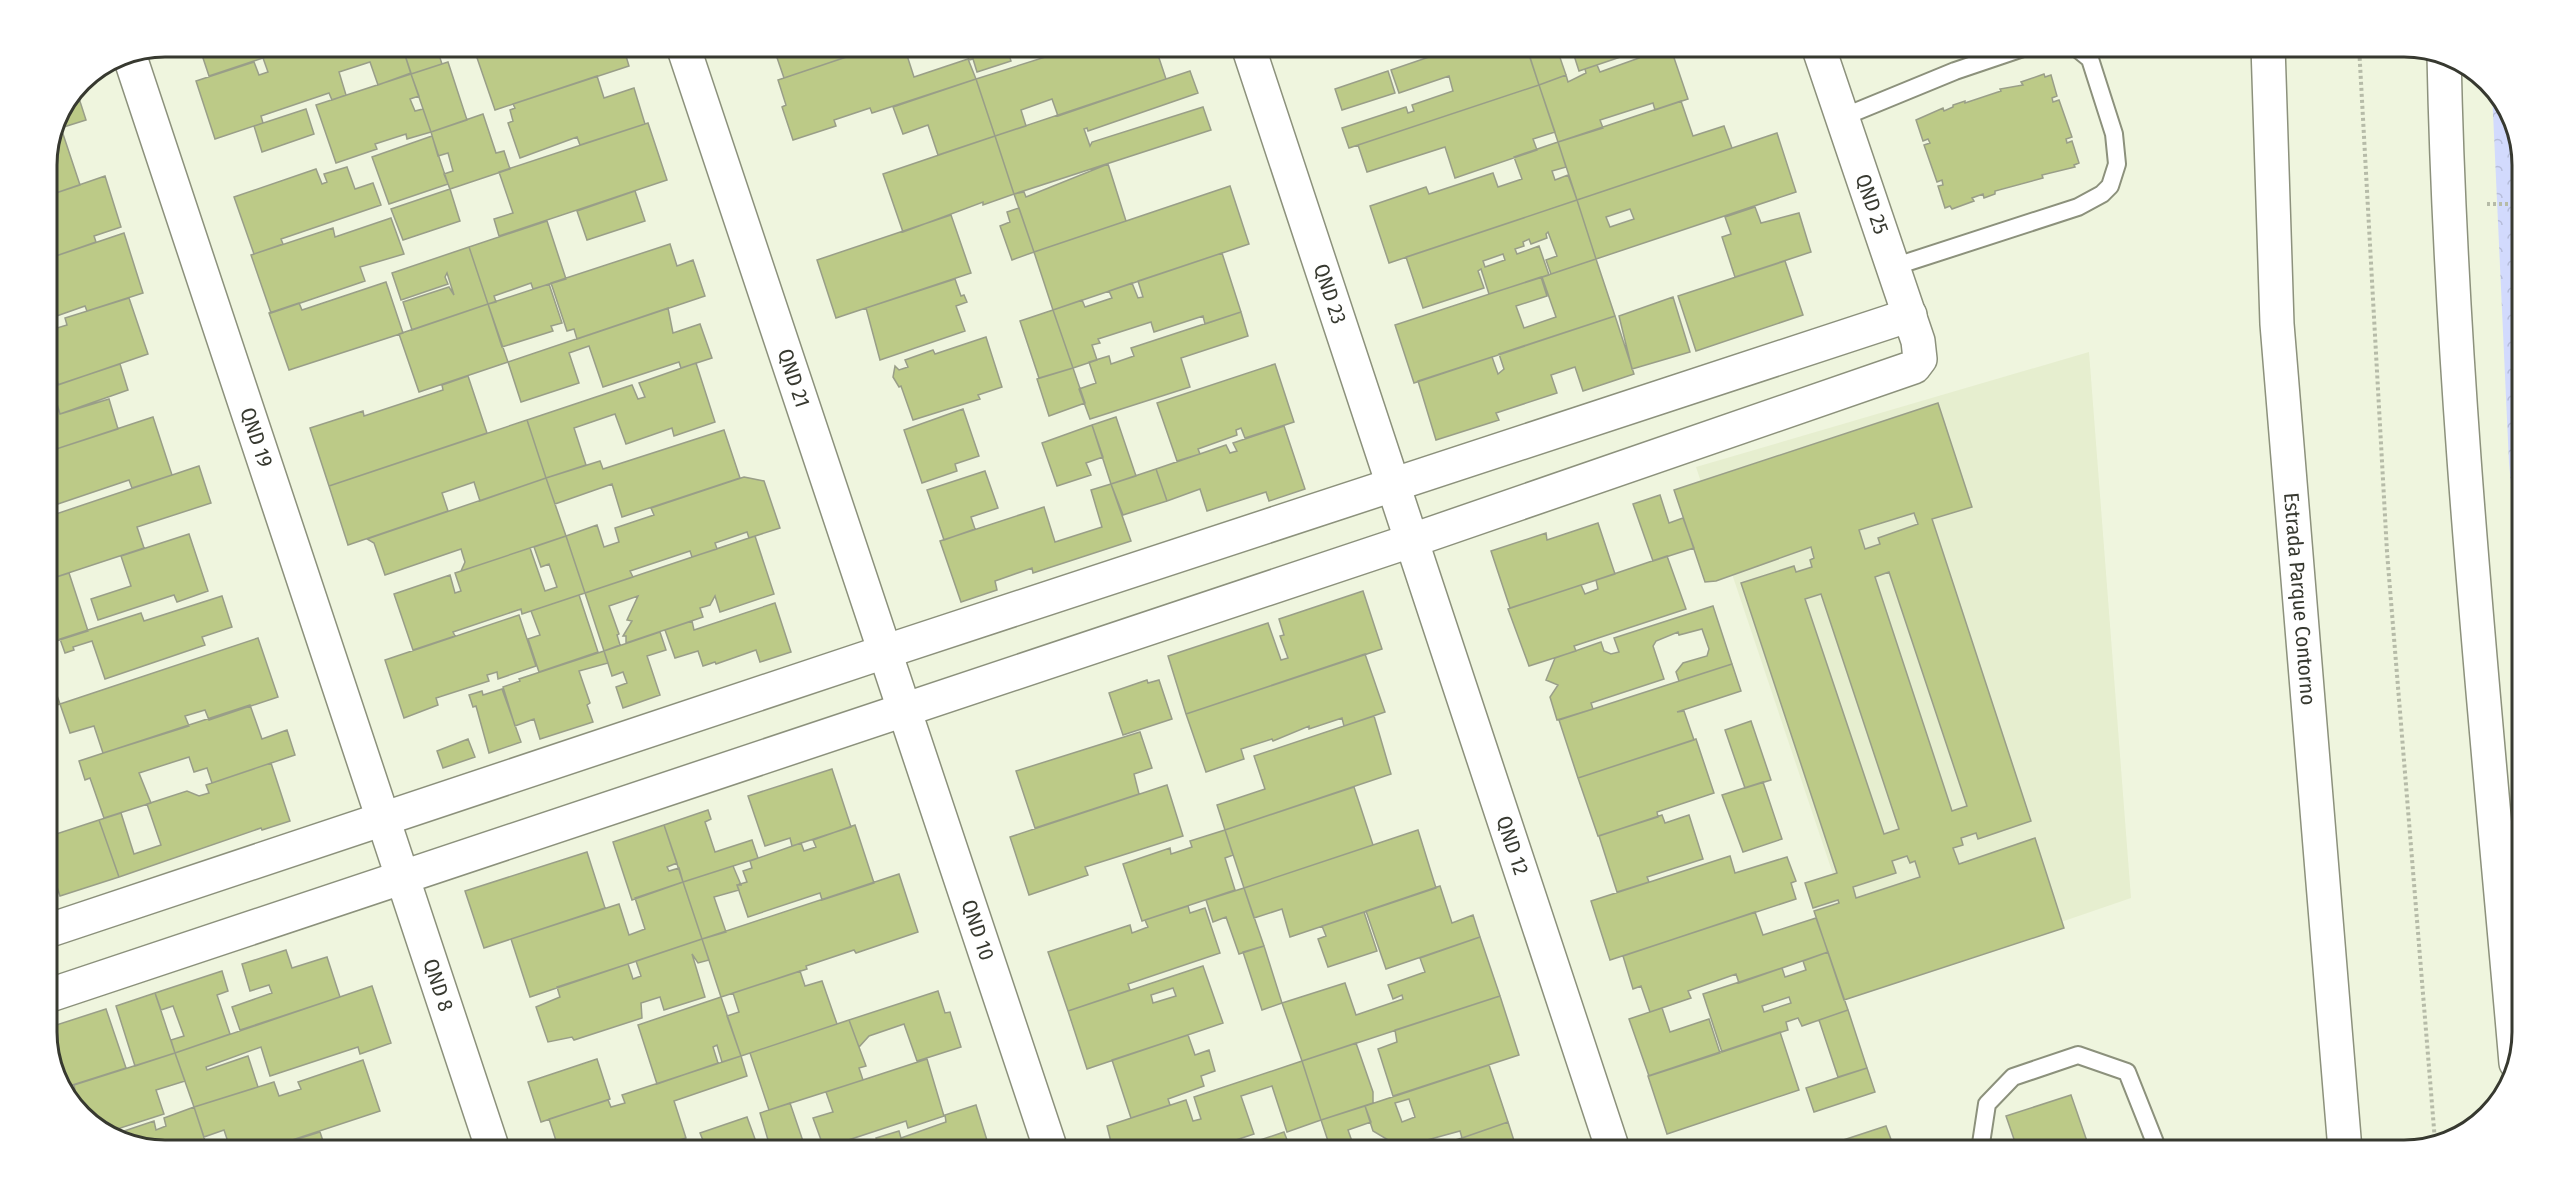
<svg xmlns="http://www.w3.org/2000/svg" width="2569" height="1197" viewBox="0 0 2569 1197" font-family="'Fira Sans Condensed',sans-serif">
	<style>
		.built { fill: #e6eecf }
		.forest { fill: url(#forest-crowns) }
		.building { fill: #bcca87; stroke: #999e88; stroke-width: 1.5; fill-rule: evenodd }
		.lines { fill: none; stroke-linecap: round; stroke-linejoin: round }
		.service-casing { stroke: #8c917c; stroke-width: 20 }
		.minor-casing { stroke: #8c917c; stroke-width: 36 }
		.trunk-casing { stroke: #8c917c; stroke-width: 36 }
		.path { stroke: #b6bba8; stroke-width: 4; stroke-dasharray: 3 3; stroke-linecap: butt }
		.service { stroke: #fff; stroke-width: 16 }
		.minor { stroke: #fff; stroke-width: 33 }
		.trunk { stroke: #fff; stroke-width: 33 }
		.labels { text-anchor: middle; stroke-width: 6; stroke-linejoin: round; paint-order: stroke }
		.street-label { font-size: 21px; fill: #373930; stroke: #fff }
		.rim { fill: none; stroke: #373930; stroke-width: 3 }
	</style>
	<defs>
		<pattern id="forest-crowns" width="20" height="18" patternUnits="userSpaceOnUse" patternTransform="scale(1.5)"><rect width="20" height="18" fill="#d2dafd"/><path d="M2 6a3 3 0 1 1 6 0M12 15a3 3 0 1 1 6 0" fill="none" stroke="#b5bcd9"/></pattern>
	</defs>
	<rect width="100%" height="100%" fill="#eff5de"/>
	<path class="built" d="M2089 352 2131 898 1871 987 1696 467Z"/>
	<path class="forest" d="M2492 91 2502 99 2522 158V597L2509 463Z"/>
	<path class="building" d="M199 46H299L209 76Z
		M299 46H402L411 73 378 85 370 62 339 72 346 95 332 100 329 93 261 116 263 123 215 139 196 81 254 62 259 75 268 72 263 58Z
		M402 46H436L442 64 411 74Z
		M492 46H623L629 66 495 110 475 52Z
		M773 46H879L784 78Z
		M879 46H904L914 77 968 59 976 79 872 113 870 108 834 120 836 126 793 140 782 107 786 105 778 80Z
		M964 46H1006L1011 61 977 72 973 59 969 60Z
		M1080 46H1155L1166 79 1058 116 1052 99 1021 110 1026 126 995 136 976 79Z
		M1461 46H1517L1520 54 1528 51 1539 85 1349 148 1342 128 1406 107 1408 113 1414 111 1412 105 1453 91 1449 76 1399 93 1391 70Z
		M1526 46H1556L1566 75 1539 85Z
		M1571 46H1653L1579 71Z
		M1670 46 1688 99 1655 110 1653 103 1600 120 1603 128 1558 142 1539 85 1566 75 1568 82 1586 73 1585 69 1597 65 1600 72 1639 58 1637 51 1653 46Z
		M448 62 467 120 431 132 411 74Z
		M1190 71 1198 93 1088 131 1087 128 1084 129 1090 146 1092 142 1203 107 1211 130 1014 194 995 136Z
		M1388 71 1395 93 1342 110 1335 89Z
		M411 74 419 96 410 99 415 111 423 109 431 132 407 139 406 134 375 144 377 149 336 163 316 105Z
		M2044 74 2045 77 2051 75 2057 96 2052 98 2053 102 2059 100 2072 137 2066 139 2067 143 2072 141 2079 163 2074 165 2075 167 2042 175 2043 178 1995 191V194L1984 198 1983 194 1972 198 1974 201 1952 209 1950 206 1945 208 1938 186 1943 185 1942 180 1937 182 1924 145 1930 143 1928 139 1923 141 1916 120 1943 108 1944 111 1953 107V105L1965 101V103L2001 91 2000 89 2023 85 2021 82Z
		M597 76 604 98 634 88 645 124 580 145 577 137 520 158 508 123 513 121 510 110 515 108 513 104Z
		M976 79 995 136 938 155 928 125 903 134 893 107Z
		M1539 85 1555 132 1533 139 1537 150 1455 178 1445 147 1367 172 1358 145Z
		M76 89 86 120 54 130 59 113Z
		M1681 101 1693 136 1724 126 1732 148 1577 200 1558 142Z
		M306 109 314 134 262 152 254 126Z
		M483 114 496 153 504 151 510 169 450 189 444 174 453 171 448 153 438 156 431 132Z
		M648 123 667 180 499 236 494 219 513 213 499 172Z
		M61 128 80 185 47 196V158L54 130Z
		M1777 133 1796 192 1596 259 1577 200ZM1630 209 1634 219 1610 227 1606 217Z
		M432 136 448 184 389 204 372 157Z
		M995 136 1014 194 983 205V202L903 232 883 174Z
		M1558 142 1566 167 1552 171 1555 180 1568 175 1577 200 1389 263 1370 206 1426 187 1429 194 1493 173 1498 187 1522 179 1514 157Z
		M1108 164 1126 221 1034 252 1014 194 1024 192 1026 197Z
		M347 167 355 189 373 183 381 205 281 239 283 244 254 254 234 197 316 169 322 184 327 182 324 174Z
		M105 176 121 227 94 236 96 242 47 259V196Z
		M1230 186 1249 244 1053 310 1034 252Z
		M450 189 460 221 403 240 391 209Z
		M635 191 645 221 587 240 577 211Z
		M1577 200 1596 259 1551 274 1546 260 1557 256 1548 232 1546 234 1547 238 1531 244 1529 239 1523 242 1524 246 1515 249 1517 254 1539 246 1549 275 1489 294 1481 269 1478 271 1484 288 1423 308 1406 257ZM1503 254 1505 260 1485 267 1483 261Z
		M1755 207 1761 223 1799 213 1811 252 1735 277 1722 237 1731 234 1725 217Z
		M1019 208 1034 252 1012 260 1000 226 1010 222 1007 212Z
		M951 215 971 273 836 318 817 260Z
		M391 218 404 254 360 267 365 281 271 313 251 255 333 228 335 237Z
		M547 221 566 279 533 289 531 283 494 296 496 302 488 304 469 247Z
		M124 233 143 293 87 311 85 306 51 318 53 323 47 324V259Z
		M670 244 677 266 693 260 705 296 577 339 574 329 567 331 551 283Z
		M469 247 488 304 412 330 403 302 449 287 454 295 447 273 445 277 448 284 401 300 392 273Z
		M1222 253 1241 312 1205 324 1203 316 1154 332 1151 322 1098 339 1100 343 1092 345 1097 360 1073 368 1053 310 1082 300 1085 307 1112 298 1109 291 1132 283 1138 298 1143 297 1138 281Z
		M1596 259 1615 316 1414 383 1395 325 1541 277 1547 296 1516 306 1524 328 1556 317 1542 277Z
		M1785 261 1803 315 1696 351 1678 296Z
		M955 279 961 296 964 295 967 302 956 306 965 331 880 360 866 308Z
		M386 282 403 333 289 370 269 313 299 303 302 310Z
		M549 284 562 323 551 326 553 331 502 347 488 304Z
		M1673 297 1690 352 1632 369 1619 316Z
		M129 298 148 354 58 385 57 379 47 382V331L67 325 65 318Z
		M488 304 508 362 419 392 399 334Z
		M668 308 673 333 700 324 712 358 681 368 679 362 603 387 589 346 569 353 579 383 521 402 508 362Z
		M1053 310 1073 368 1039 378 1020 321Z
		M1241 312 1248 336 1181 358 1190 387 1090 419 1079 389 1096 383 1089 362 1109 356 1111 364 1134 356 1131 348Z
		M1615 316 1634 374 1583 391 1575 367 1551 375 1557 393 1496 413 1499 420 1436 440 1418 381 1492 357 1498 374 1504 369 1499 354Z
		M986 337 1002 387 978 395 980 399 913 420 901 386 899 387 893 377 895 366 899 370 908 367 905 360 933 350 935 354Z
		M696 363 715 422 674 436 672 428 626 444 615 414 574 428 586 465 546 478 527 420 632 385 638 399 645 397 639 383Z
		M120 364 128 390 60 414 51 387Z
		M1275 364 1294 422 1245 438 1241 428 1236 430 1237 435 1198 449 1200 454 1177 461 1157 403Z
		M1073 368 1085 403 1049 416 1037 379Z
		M468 376 487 433 329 486 310 428 363 411 364 416 443 390 442 385Z
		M54 394 60 414 109 399 118 429 47 452V396Z
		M1938 403 1972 507 1932 519 2031 821 1978 839 1976 833 1961 838 1963 845 1953 848 1959 864 2035 838 2064 928 1844 1000 1814 911 1839 903 1838 900 1813 908 1805 883 1837 873 1741 583 1794 566 1796 572 1812 567 1810 560 1814 558 1811 547 1716 581 1705 582 1674 490ZM1914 513 1918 524 1878 538 1880 544 1865 549 1859 530ZM1889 572 1967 806 1952 811 1875 577ZM1821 594 1899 829 1884 834 1805 599ZM1907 856 1910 863 1915 861 1920 877 1856 898 1853 887 1896 873 1892 861Z
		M963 409 979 456 955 464 957 471 922 483 904 430Z
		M153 417 172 475 132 488 129 480 49 507 47 499V452Z
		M1116 417 1136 476 1111 484 1092 425Z
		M527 420 546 478 480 501 474 482 442 493 448 511 348 545 329 486Z
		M1092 425 1103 457 1086 463 1091 475 1057 486 1042 443Z
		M1284 426 1305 489 1269 501 1266 492 1207 511 1200 489 1167 501 1156 469 1226 445 1230 453 1237 451 1233 443Z
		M724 430 740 478 622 517 612 484 555 504 546 478 600 461 603 469Z
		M199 466 211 503 137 527 144 548 47 580V517Z
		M1156 469 1167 501 1123 515 1111 484Z
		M985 471 998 508 971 517 975 529 944 540 927 490Z
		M744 477 764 481 780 528 749 538 747 532 715 543 717 549 692 557 690 551 630 571 633 577 585 593 566 536 597 525 604 547 619 542 615 528 654 515 651 508Z
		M546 478 566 536 461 571 465 562 461 549 385 575 374 543 367 539Z
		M1111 484 1131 541 1033 573 1032 568 995 581 997 590 961 602 940 541 1044 507 1055 542 1102 527 1091 490Z
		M1660 495 1669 523 1683 518 1694 548 1653 561 1633 504Z
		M1598 523 1615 574 1510 608 1491 551 1546 533 1547 540Z
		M189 534 208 591 177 602 174 595 98 620 91 599 131 586 121 556Z
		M566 536 585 593 522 614 521 609 453 632 455 636 413 650 394 594 450 575 455 593 461 591 455 573 530 548 545 591 557 587 549 564 541 567 534 547Z
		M755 536 774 594 720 612 715 596 710 605 700 608 703 617 626 643V636H623L632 621 627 620 638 596 609 606 619 634 617 635 620 645 604 651 585 593Z
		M1667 556 1686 609 1574 646 1576 651 1529 666 1508 609 1581 585 1585 594 1598 589 1596 580Z
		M69 573 88 631 47 644V580Z
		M1363 591 1382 649 1186 714 1168 656 1268 623 1281 660 1288 658 1280 636 1284 635 1279 619Z
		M579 595 598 652 539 672 528 639 540 635 531 611Z
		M222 596 232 627 202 637 205 645 105 679 92 641 73 647 74 650 65 653 60 639 141 613 144 621Z
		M775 603 791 652 760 662 756 650 716 664 715 662 703 666 698 651 675 658 665 630 692 621 694 630Z
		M1713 606 1732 664 1679 681 1676 672 1683 663 1707 656 1709 649 1702 629 1679 635 1678 632 1656 641 1653 646 1664 679 1591 703 1593 709 1557 720 1550 697 1558 685 1546 680 1555 658 1601 642 1604 651 1611 654 1619 652 1614 638Z
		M519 615 536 666 498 679 497 672 487 675 489 681 436 698 438 705 404 718 385 660Z
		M660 632 666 650 647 656 660 695 623 708 616 687 627 683 623 672 612 676 604 651Z
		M258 638 278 697 209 720 205 710 185 716 189 726 103 753 94 726 70 733 60 704Z
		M604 651 608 663 579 671 590 703 587 705 593 722 540 739 534 719 515 726 503 687 520 681 519 679Z
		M1365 654 1385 712 1344 726 1342 718 1309 729V726L1273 741 1272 739 1241 749 1244 759 1206 772 1186 714Z
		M1732 664 1741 691 1677 712 1684 711 1694 740 1578 778 1559 720Z
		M47 667 60 704 50 707 47 698Z
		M1147 680 1148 683 1159 680 1172 719 1123 735 1109 693Z
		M502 689 521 742 489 753 476 706 473 707 469 695 482 691 483 695Z
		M250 705 262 739 287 730 295 755 212 783 207 768 194 772 189 757 139 773 151 803 104 818 90 778 85 780 79 761Z
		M1374 716 1391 774 1225 830 1217 805 1265 789 1254 756Z
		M1751 721 1771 780 1745 788 1725 730Z
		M1140 732 1152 768 1134 774 1139 794 1035 828 1016 771Z
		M468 739 475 757 443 768 437 751Z
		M1696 739 1714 793 1657 812 1658 817 1598 836 1578 778Z
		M271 763 290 821 262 830 261 828 119 877 99 820 121 813 134 854 161 845 147 804 187 791 199 796 209 793 206 785Z
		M832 769 851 827 792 846 790 838 765 846 748 796Z
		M1763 782 1782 839 1743 852 1722 795Z
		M1167 785 1183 836 1085 867 1088 875 1029 895 1010 837Z
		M1354 787 1373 845 1244 888 1225 830Z
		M708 810 711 819 705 822 715 852 752 840 758 858 683 882 664 825Z
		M1662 815 1665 823 1689 815 1703 859 1647 877 1649 882 1617 892 1599 836Z
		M99 820 119 877 60 896 47 857V837Z
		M664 825 677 863 667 867 669 871 679 868 683 882 632 900 613 842Z
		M855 825 874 883 822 900 820 893 748 917 737 885 747 882 743 871 752 868 750 861 801 843 804 851 816 847 813 840Z
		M1225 830 1233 855 1225 858 1235 890 1142 921 1123 864 1170 848 1171 854 1192 847 1190 841Z
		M1418 830 1436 888 1290 937 1282 909 1254 918 1244 888Z
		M587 852 605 908 484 948 465 891Z
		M1730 856 1735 873 1787 857 1796 881 1791 883 1796 899 1610 960 1591 901Z
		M733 866 741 885H737L739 890 714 897 726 932 702 939 683 882Z
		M899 874 918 932 856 953 854 950 806 966 807 969 721 997 702 939Z
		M683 882 702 939 530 997 511 939 619 904 629 935 645 929 635 898Z
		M1440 886 1452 923 1473 915 1480 937 1386 969 1366 911Z
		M1244 888 1264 946 1239 954 1226 917 1213 922 1206 900Z
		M1188 906 1190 913 1205 908 1220 953 1128 984 1130 990 1068 1011 1048 952 1130 925 1132 933 1148 927 1145 920Z
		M1364 912 1377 951 1328 967 1318 939 1326 936 1322 926Z
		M1755 912 1763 935 1816 918 1828 952 1739 983 1736 974 1688 991 1691 998 1650 1012 1641 986 1633 989 1623 956Z
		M1480 937 1500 996 1302 1061 1282 1003 1345 983 1356 1015 1403 999 1402 995 1393 999 1388 985 1425 972 1420 958Z
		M702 939 709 960 698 963 692 954 705 997 664 1010 660 997 641 1003 642 1018 574 1040 572 1037 548 1042 536 1007 560 997 557 987 628 964 633 979 641 976 636 961Z
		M1264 946 1282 1003 1262 1010 1243 952Z
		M286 950 292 968 327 957 340 997 240 1030 232 1007 272 993 269 985 250 991 242 964Z
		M1828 952 1848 1010 1802 1026 1798 1018 1786 1022 1788 1030 1722 1052 1703 994 1782 968 1785 977 1806 970 1803 961ZM1789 997 1791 1003 1764 1012 1762 1006Z
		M1203 966 1223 1023 1087 1069 1068 1011ZM1173 988 1176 996 1153 1003 1151 995Z
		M222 971 228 991 217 995 230 1034 175 1053 171 1040 184 1036 173 1006 161 1010 155 993Z
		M800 971 805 986 822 981 837 1024 741 1056 727 1016 739 1012 733 993Z
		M372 986 391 1043 360 1054 358 1047 270 1076 261 1047 206 1067 207 1070 248 1056 258 1087 194 1107 175 1053Z
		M938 991 945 1013 950 1012 961 1047 917 1061 904 1024 869 1036 859 1047 849 1020Z
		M155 993 175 1053 135 1066 116 1006Z
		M1500 996 1519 1055 1393 1096 1378 1049 1397 1042 1395 1030Z
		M721 997 741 1056 722 1062 717 1045 713 1047 718 1063 657 1084 638 1025Z
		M1662 1008 1670 1032 1709 1019 1720 1053 1649 1076 1629 1019Z
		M106 1009 126 1068 63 1088 47 1040V1028Z
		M1848 1010 1867 1068 1838 1077 1819 1020Z
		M849 1020 866 1066 859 1068 863 1080 769 1110 750 1053Z
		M1780 1032 1799 1090 1667 1134 1648 1076Z
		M1188 1035 1195 1055 1209 1050 1215 1071 1201 1076 1204 1086 1168 1099 1170 1105 1131 1118 1112 1060Z
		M1356 1043 1373 1092V1103L1321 1120 1302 1061Z
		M175 1053 185 1081 156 1090 164 1114 108 1132 67 1098 65 1093 75 1090 74 1085Z
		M741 1056 747 1076 674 1101 686 1138 646 1150H559L549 1119 608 1100 611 1107 625 1103 622 1095Z
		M597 1059 610 1099 541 1122 528 1082Z
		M927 1059 944 1116 908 1128 906 1121 824 1148 813 1118 833 1112 826 1092Z
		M363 1060 380 1111 262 1150H208L207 1146 227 1139 224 1130 204 1137 194 1107 274 1082 279 1096 301 1089 298 1082Z
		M1302 1061 1321 1120 1287 1132 1272 1086 1241 1096 1254 1134 1206 1150H1113L1107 1126 1186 1100 1193 1121 1201 1119 1194 1097Z
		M1489 1065 1508 1122 1462 1138 1460 1131 1427 1140 1429 1148 1422 1150H1393L1390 1141 1373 1131 1365 1106ZM1409 1099 1415 1117 1402 1122 1395 1103Z
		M1867 1068 1875 1092 1814 1112 1806 1088Z
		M2071 1095 2090 1150H2008L2017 1148 2006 1116Z
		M790 1103 806 1150H771L760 1113Z
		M976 1105 990 1150H880L876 1138 899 1131 901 1138 946 1122 945 1115Z
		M1365 1106 1371 1122 1348 1130 1355 1150H1331L1321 1120Z
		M194 1107 208 1150H165L120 1141 112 1135 154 1121 156 1130 166 1126 164 1118Z
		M747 1117 759 1150H707L700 1133Z
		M1508 1122 1517 1150H1422L1462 1138Z
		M1886 1126 1895 1150H1812L1825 1146Z
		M320 1132 326 1150H262Z
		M1284 1132 1291 1150 1233 1149Z
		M679 1140 682 1150H646Z
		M1389 1141 1393 1150H1361Z"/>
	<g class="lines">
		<defs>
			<path id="service" d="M1843 117 1955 71 2029 46
				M1893 267 2078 207 2102 194 2110 186 2117 164 2114 134 2090 59 2074 46
				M1980 1150 1987 1104 2013 1077 2078 1055 2127 1072 2158 1150"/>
			<g id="minor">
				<path id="s1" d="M683 46 1051 1150"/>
				<path id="s2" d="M1248 46 1613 1150"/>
				<path id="s3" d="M129 54 493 1150"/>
				<path d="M47 931 884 652 1910 315"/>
				<path d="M47 996 1410 541 1914 367 1920 359 1918 341 1818 46"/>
			</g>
			<g id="trunk">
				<path id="s4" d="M2268 46 2277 324 2345 1150"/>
				<path d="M2444 55C2451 392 2487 727 2516 1063"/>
			</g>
		</defs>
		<use href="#service" class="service-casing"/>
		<use href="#minor" class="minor-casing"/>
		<use href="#trunk" class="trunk-casing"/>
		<path class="path" d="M2359 46 2387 552 2435 1141
			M2487 204H2522"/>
		<use href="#service" class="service"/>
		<use href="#minor" class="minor"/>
		<use href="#trunk" class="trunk"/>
	</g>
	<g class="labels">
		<g class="street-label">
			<text transform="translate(1872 204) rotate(71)" y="7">QND 25</text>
			<text dy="7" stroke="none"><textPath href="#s2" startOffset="261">QND 23</textPath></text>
			<text dy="7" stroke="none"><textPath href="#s1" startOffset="350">QND 21</textPath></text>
			<text dy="7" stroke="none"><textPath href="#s3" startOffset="404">QND 19</textPath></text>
			<text dy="7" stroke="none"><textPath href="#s4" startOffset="554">Estrada Parque Contorno</textPath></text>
			<text dy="7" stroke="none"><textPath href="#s2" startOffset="842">QND 12</textPath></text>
			<text dy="7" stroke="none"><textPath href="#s1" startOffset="932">QND 10</textPath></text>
			<text dy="7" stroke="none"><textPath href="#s3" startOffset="981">QND 8</textPath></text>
		</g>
	</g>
	<path d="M0 0H2569V1197H0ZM165 57H2404A108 108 0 0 1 2512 165V1032A108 108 0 0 1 2404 1140H165A108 108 0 0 1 57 1032V165A108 108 0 0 1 165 57Z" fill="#fff" fill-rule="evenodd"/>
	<path class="rim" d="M165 57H2404A108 108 0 0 1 2512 165V1032A108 108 0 0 1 2404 1140H165A108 108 0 0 1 57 1032V165A108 108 0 0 1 165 57Z"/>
</svg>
